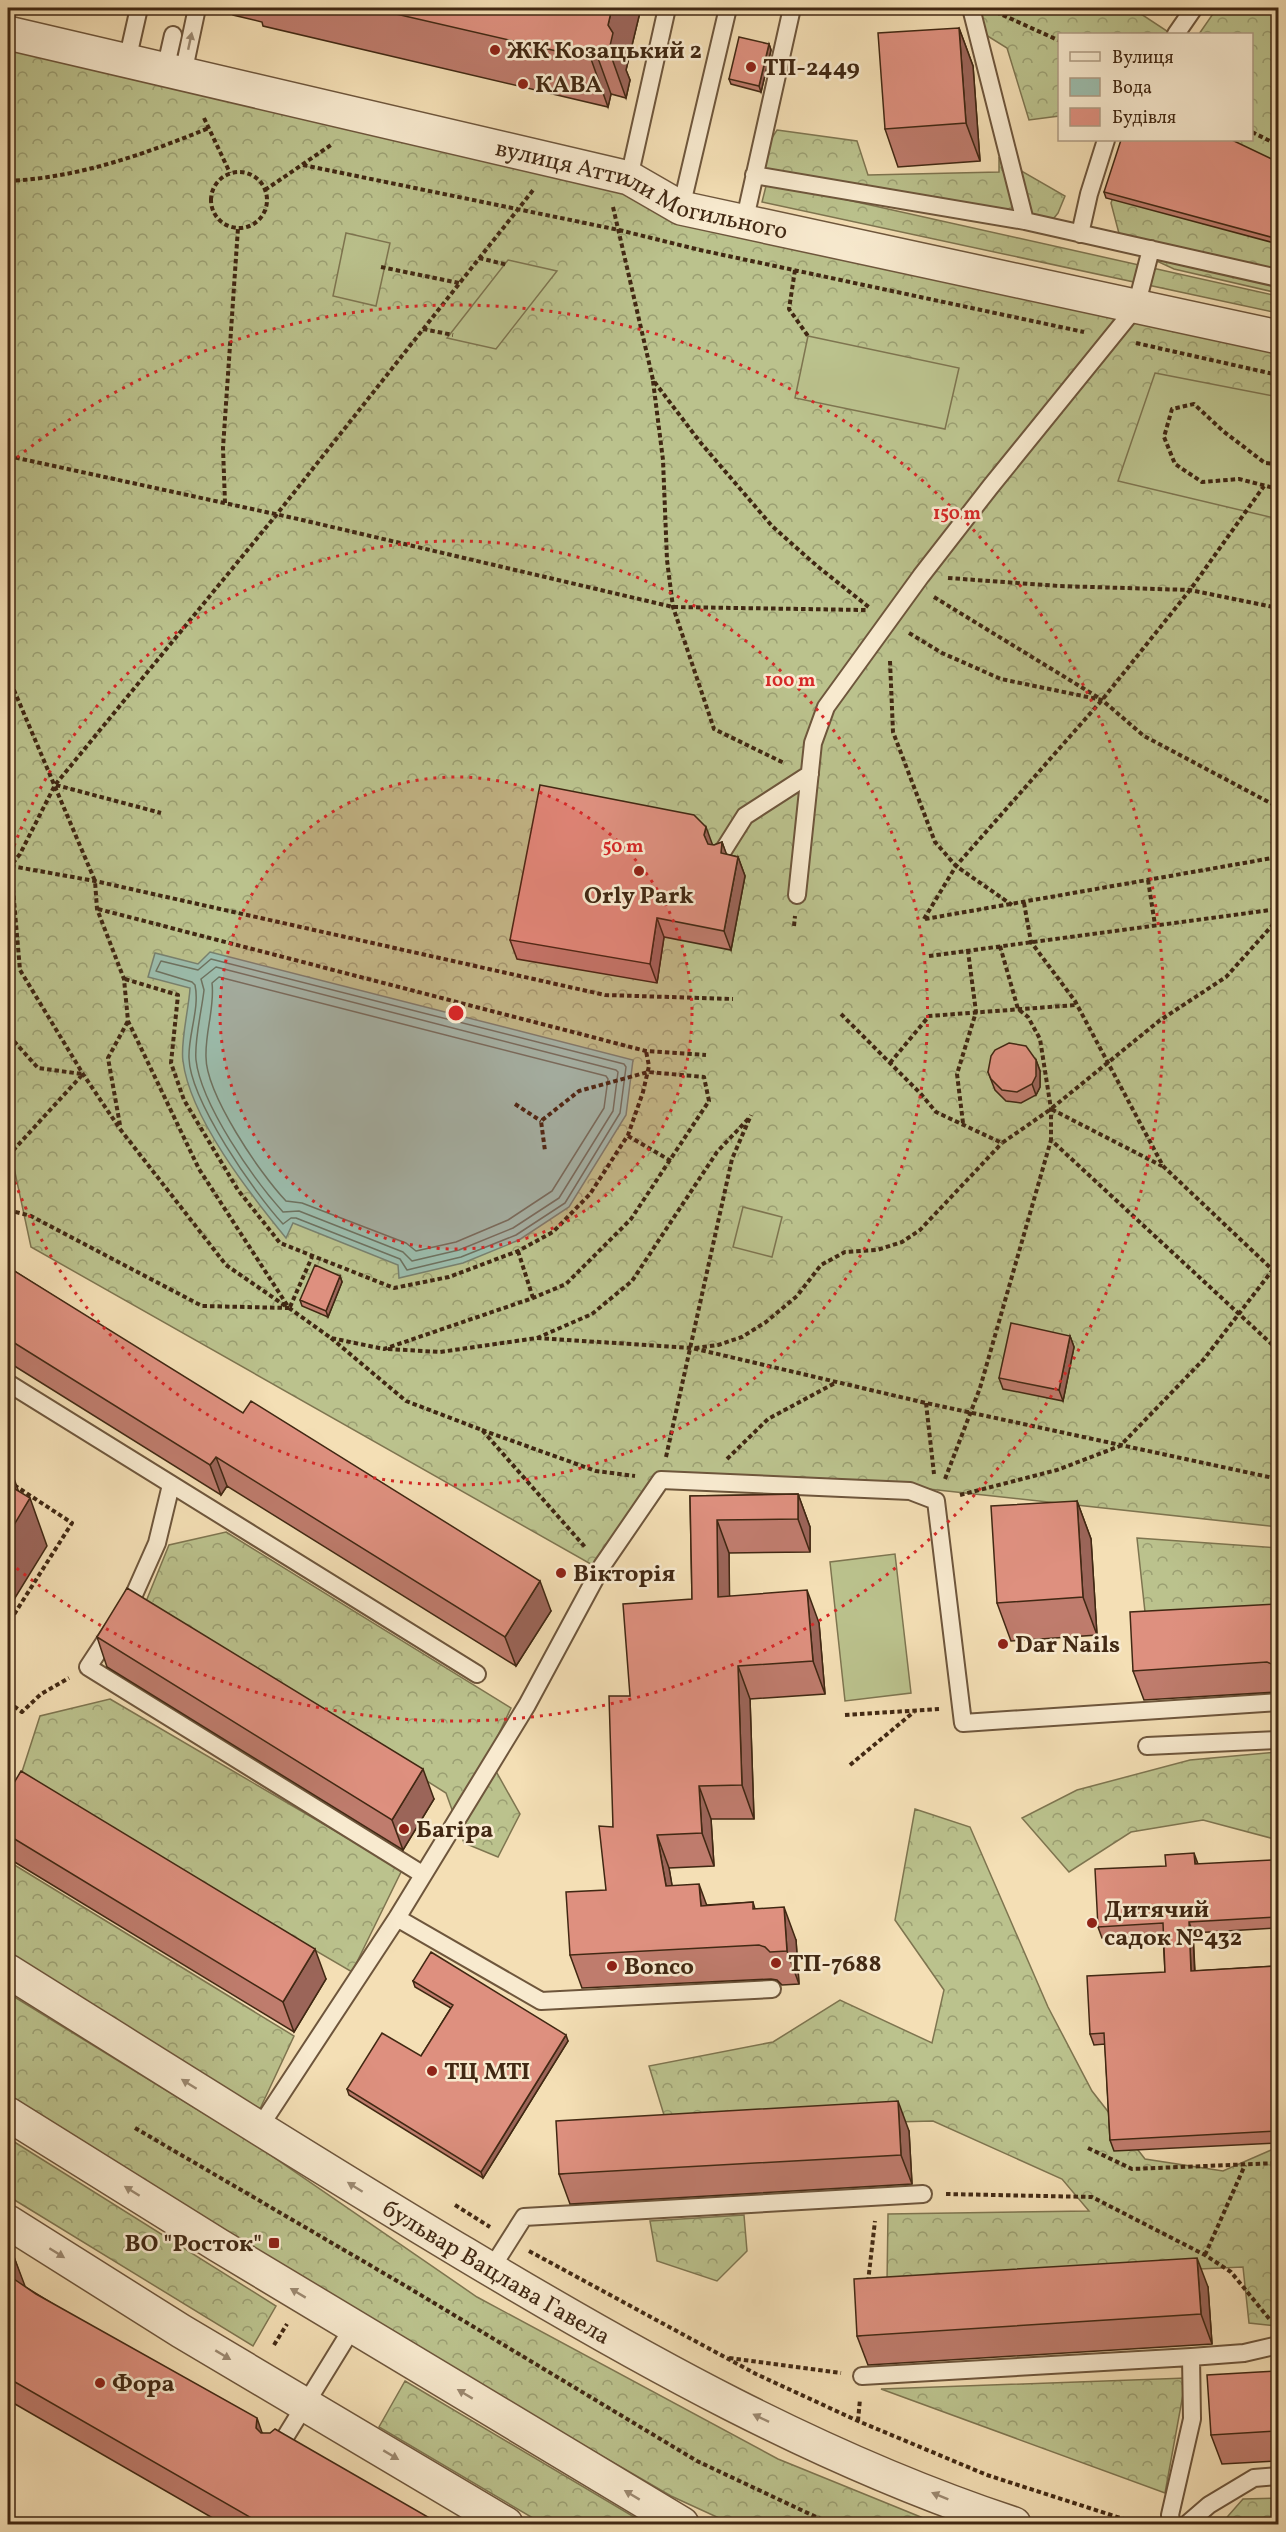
<svg xmlns="http://www.w3.org/2000/svg" width="1286" height="2532" viewBox="0 0 1286 2532" font-family="Vollkorn,serif">
	<style>
		.forest { fill: url(#forest-crowns); stroke: #7e7550; stroke-width: 1.5 }
		.pitch { fill: #bbc28d; stroke: #7e7550; stroke-width: 1.5 }
		.water { fill: #9cbdad; stroke: #78816f; stroke-width: 1.5 }
		.lines { fill: none; stroke-linecap: round; stroke-linejoin: round }
		.shore { stroke: #6e7260; stroke-width: 1.5 }
		.service-casing { stroke: #6e563c; stroke-width: 20 }
		.minor-casing { stroke: #6e563c; stroke-width: 36 }
		.tertiary-casing { stroke: #6e563c; stroke-width: 36 }
		.path { stroke: #412813; stroke-width: 4; stroke-dasharray: 4.5 3; stroke-linecap: butt }
		.service { stroke: #f8eacf; stroke-width: 16 }
		.minor { stroke: #f8eacf; stroke-width: 33 }
		.tertiary { stroke: #f8eacf; stroke-width: 33 }
		.wall { fill: #bf7c6d; stroke: #412813; stroke-width: 1.5 }
		.shaded-wall { fill: #9b6559; stroke: #412813; stroke-width: 1.5 }
		.building { fill: #de907f; stroke: #412813; stroke-width: 1.5 }
		.oneway { fill: #9c8971 }
		.ring { fill: none; stroke: #d62828; stroke-width: 3; stroke-dasharray: 3 6 }
		.poi-dot { fill: #8f2418; stroke: #f8eacf; stroke-width: 2 }
		.labels { text-anchor: middle; stroke-width: 5; stroke-linejoin: round; paint-order: stroke }
		.poi-label { font-size: 24px; font-weight: bold; fill: #412813; stroke: #f8eacf; text-anchor: start }
		.street-label { font-size: 24px; fill: #412813; stroke: #f8eacf }
		.centre { fill: #d62828; stroke: #f8eacf; stroke-width: 3 }
		.ring-label { font-size: 18px; text-anchor: middle; font-weight: bold; fill: #d62828; stroke: #f8eacf; stroke-width: 5; stroke-linejoin: round; paint-order: stroke }
	</style>
	<defs>
		<pattern id="forest-crowns" width="20" height="18" patternUnits="userSpaceOnUse" patternTransform="scale(1.5)"><rect width="20" height="18" fill="#bbc28d"/><path d="M2 6a3 3 0 1 1 6 0M12 15a3 3 0 1 1 6 0" fill="none" stroke="#9a9e72"/></pattern>
	</defs>
	<rect width="100%" height="100%" fill="#f4dfb5"/>
	<filter id="stains"><feTurbulence type="fractalNoise" baseFrequency=".00333" numOctaves="4"/><feColorMatrix values="0 0 0 0 .2 0 0 0 0 .09 0 0 0 0 .02 0 0 0 .5 -.17"/></filter>
	<radialGradient id="worn" r=".72"><stop offset=".6" stop-color="#630" stop-opacity="0"/><stop offset="1" stop-color="#630" stop-opacity=".3"/></radialGradient>
	<path class="forest" d="M981 8H1132L1170 33 1060 34 1059 116 1029 120 1007 48 973 27Z
		M1217 8H1278V293L1174 269 1122 245 1111 203 1132 140H1252V34H1199Z
		M8 36 1278 343V1527L910 1487 659 1475 596 1567 31 1247 8 1140Z
		M777 130 857 141 868 175 999 172V158L1065 196 1058 213 1050 223 765 171 757 161Z
		M767 182 1278 296V313L762 202Z
		M226 1532 511 1708 488 1757 520 1814 498 1857 464 1843 446 1793 145 1604 169 1545Z
		M1137 1538 1278 1548V1617L1145 1612Z
		M110 1699 402 1870 352 1972 20 1778 40 1716Z
		M1278 1752V1840L1203 1820 1131 1832 1069 1872 1022 1818 1077 1790 1190 1760Z
		M915 1809 970 1827 1048 2007 1092 2091 1145 2159 1223 2171 1278 2147V2326L1249 2323 1243 2267 887 2283 888 2214 1089 2211 1062 2179 933 2121 668 2128 649 2066 773 2042 840 2000 932 2043 944 1990 895 1920Z
		M8 1861 294 2036 259 2111 8 1961Z
		M8 1993 263 2150 477 2297 778 2459 938 2524H732L671 2496 98 2163 8 2106Z
		M8 2138 276 2306 253 2346 8 2196Z
		M744 2215 747 2251 717 2281 657 2261 650 2221Z
		M1186 2378 1165 2493 881 2389Z
		M405 2381 646 2524H543L379 2427Z
		M1278 2498V2524H1221L1243 2499Z"/>
	<path class="pitch" d="M346 233 390 243 376 306 333 296Z
		M508 260 557 271 496 349 447 338Z
		M808 336 959 368 945 429 795 398Z
		M1155 373 1278 397V519L1118 481Z
		M743 1207 782 1217 772 1257 733 1247Z
		M895 1554 911 1693 845 1701 830 1562Z"/>
	<path class="water" d="M210 952 633 1060 626 1115 569 1207 519 1240 463 1263 399 1278 398 1265 293 1223 286 1238C250 1194 190 1118 183 1061 180 1043 189 1008 190 988L148 977 155 953 198 964Z"/>
	<g class="lines">
		<path class="shore" d="M211 959 624 1064 626 1067 620 1113 565 1203 516 1235 461 1257 407 1270 400 1259 296 1218H291L283 1224C254 1193 190 1100 189 1058 188 1035 200 1008 195 985L192 982 156 971 161 961 198 970Z
			M216 967 616 1070 618 1072 613 1111 559 1198 513 1228 459 1250 412 1261 403 1252 299 1211 283 1212C253 1179 201 1104 196 1060 194 1041 202 1009 204 990L201 979Z
			M219 977 606 1076 608 1079 604 1108 552 1191 508 1220 456 1242 416 1251 406 1243 302 1203 286 1201C260 1174 206 1094 206 1057 205 1032 215 1007 212 983Z"/>
		<defs>
			<path id="service" d="M971 8 1025 221
				M1176 34 1194 8
				M127 61 139 8
				M165 70 173 35
				M183 74 197 8
				M754 175 1025 221 1278 278
				M629 178 667 8
				M681 208 728 8
				M744 223 792 8
				M1080 234 1089 194 1106 140
				M721 854 745 816 810 774
				M797 895 813 743 826 707 921 576 991 486 1136 307 1151 249
				M8 1383 477 1674
				M133 1597 157 1543 171 1485
				M113 1629 88 1667 422 1874
				M1147 1746 1278 1740
				M397 1918 541 2001 772 1989
				M259 2128 397 1918 527 1705 602 1566 661 1480 910 1491 936 1501 963 1723 1278 1702
				M491 2269 524 2217 923 2194
				M862 2376 1191 2357 1244 2353 1278 2345
				M276 2452 353 2327
				M1172 2524 1170 2515 1192 2419 1191 2357
				M1187 2524 1209 2505 1254 2478 1278 2476"/>
			<g id="minor">
				<path id="s1" d="M8 33 629 178 681 208 1278 337"/>
				<path id="s2" d="M8 1971C160 2066 311 2162 465 2254 640 2359 820 2460 1014 2524"/>
			</g>
			<path id="tertiary" d="M8 2114 218 2245 682 2524
				M8 2222 181 2331 506 2524"/>
		</defs>
		<use href="#service" class="service-casing"/>
		<use href="#minor" class="minor-casing"/>
		<use href="#tertiary" class="tertiary-casing"/>
		<path class="path" d="M996 12 1060 41
			M204 118 230 173
			M1252 132 1278 145
			M303 165 619 230 700 250 1084 332
			M211 200a28 28 0 1 1 56 0a28 28 0 1 1-56 0Z
			M8 181C78 178 145 154 209 128
			M265 190 331 145
			M613 207 653 380 700 442 772 526 817 566 870 608
			M479 258 508 265
			M381 267 459 283
			M795 270 789 309 808 336
			M423 329 453 335
			M1136 343 1278 375
			M653 381 663 460 667 560 673 607 714 729 784 763
			M8 456 298 519 673 607 866 610
			M1278 464 1265 463 1223 431 1194 404 1172 409 1164 437 1175 464 1202 482 1239 479 1278 489
			M225 503 223 448 238 228
			M948 578 1059 586 1190 590 1278 608
			M934 597 1099 698
			M909 633 942 653 1001 679 1102 700 1144 736 1278 807
			M890 661 893 732 935 842 956 866 1012 905
			M8 676 95 881 97 909 124 979 128 1021 199 1169 289 1308 331 1338 384 1349 533 1298 566 1284 631 1219 709 1101 704 1077 648 1072 579 1091 541 1121 545 1151
			M56 785 161 813
			M8 851 11 866 20 970 83 1074 120 1129 226 1265 287 1307
			M11 866 95 881 605 995 733 999
			M8 869 20 854 55 785 277 514 534 189
			M1148 880 1155 925
			M1024 903 1031 942 1075 1001 1163 1166 1278 1275
			M98 909 646 1051 706 1055
			M924 919 956 866 1102 700 1190 590 1264 486
			M925 919 1278 857
			M794 926 795 916
			M1000 946 1018 1009 1028 1017 1040 1039 1051 1109V1140L1278 1350
			M929 956 1278 909
			M125 979 178 995 171 1063 184 1100 238 1190 280 1243 394 1288 449 1277 518 1251 553 1232 590 1194 628 1135 643 1092 649 1066 646 1051
			M841 1014 920 1093 936 1112 1002 1143 1051 1109 1162 1166
			M8 1038H11L38 1068 82 1074
			M890 1063 929 1016 1076 1005
			M515 1104 541 1121
			M1052 1108 1159 1021 1226 977 1278 919
			M963 1123 957 1074 976 1012 968 951
			M120 1125 108 1058 128 1021
			M628 1136 671 1161
			M8 1156 83 1074
			M8 1210 31 1216 202 1306 289 1308
			M518 1251 533 1298
			M290 1307 312 1257
			M331 1338 406 1401 482 1430 585 1547
			M537 1338 692 1348 926 1403 1278 1479
			M695 1348 718 1345 742 1337 766 1322 797 1296 821 1265 845 1252 877 1250 902 1242 920 1230 1002 1143
			M388 1349 440 1352 537 1338 592 1314 632 1281 717 1152 749 1118
			M926 1403 934 1474
			M482 1430 596 1471 635 1476
			M666 1457 732 1159 751 1115
			M727 1459 768 1419 835 1383
			M945 1479 980 1388 1051 1140
			M8 1481 72 1523 8 1624
			M960 1495 1057 1470 1120 1446 1204 1359 1278 1263
			M8 1702 22 1712 41 1694 69 1678
			M845 1715 939 1709
			M850 1765 915 1711
			M135 2128 404 2285 697 2461 831 2524
			M1088 2148 1132 2169 1278 2163
			M946 2194 1092 2197 1205 2255 1231 2272 1271 2321
			M455 2205 490 2227
			M529 2251 756 2374 858 2421 987 2475 1139 2524
			M1205 2255 1245 2165
			M868 2282 875 2221
			M274 2345 287 2324
			M729 2358 841 2373
			M858 2421 860 2399"/>
		<use href="#service" class="service"/>
		<use href="#minor" class="minor"/>
		<use href="#tertiary" class="tertiary"/>
	</g>
	<path class="wall" d="M230 8H641L626 70 630 80 626 98 611 94 608 107 263 26 262 22 233 15Z
		M1162 8H1177L1172 14Z
		M959 28 973 66 980 161 898 167 885 129Z
		M769 44 771 50 761 92 731 84 729 79Z
		M1278 162V244L1106 198 1104 192Z
		M722 842 726 854 738 857 745 876 731 950 664 937 657 983 517 959 510 940 713 845H714Z
		M1036 1060 1040 1071V1087L1036 1095 1021 1103 1006 1101 995 1090 988 1072Z
		M8 1267 551 1611 516 1666 227 1486 221 1495 8 1362Z
		M340 1276 342 1282 328 1317 302 1306 300 1300Z
		M1070 1336 1074 1347 1063 1401 1003 1389 999 1378Z
		M798 1494 810 1527V1552L729 1553V1596L819 1623 825 1694 750 1699 754 1819H711L714 1866 669 1868 672 1886 707 1905 753 1902 755 1909 796 1940 799 1984 782 1985 777 1980 771 1979 582 1988 570 1955 606 1890 613 1827 630 1696 692 1599 690 1496Z
		M1077 1501 1091 1539 1097 1635 1011 1641 997 1603Z
		M1278 1604V1692L1144 1700 1133 1671Z
		M97 1637 434 1799 403 1850 107 1667Z
		M8 1793 326 1979 294 2032 8 1858Z
		M1198 1864 1278 1871V1928L1193 1933 1195 1971 1278 1966V2143L1114 2151 1110 2140 1105 2044 1094 2045 1090 2034 1165 1972 1163 1935 1102 1938 1098 1927Z
		M413 1981 568 2041 483 2178 349 2095 347 2089 421 2056 451 2008 415 1987Z
		M909 2131 912 2184 570 2204 559 2174Z
		M8 2251 14 2257 24 2286 262 2433 440 2524H223L8 2400Z
		M1208 2287 1212 2344 868 2365 857 2336Z
		M1278 2371V2461L1222 2464 1211 2435Z"/>
	<path class="shaded-wall" d="M612 8H641L626 70 630 80 626 98 609 50 608 25Z
		M1170 8H1177L1172 14Z
		M959 28 973 66 980 161 966 123Z
		M769 44 771 50 761 92 759 86Z
		M594 47 611 94 608 107 591 59Z
		M706 827 713 846 711 854 704 835Z
		M722 842 729 861 721 853Z
		M738 857 745 876 731 950 724 931Z
		M657 918 664 937 657 983 650 964Z
		M1036 1060 1040 1071V1087L1036 1095 1032 1084Z
		M340 1276 342 1282 328 1317 326 1311Z
		M1070 1336 1074 1347 1063 1401 1059 1390Z
		M216 1457 227 1486 221 1495 210 1465Z
		M11 1470 24 1507 30 1498 47 1546 10 1606 8 1598V1535L15 1489Z
		M798 1494 810 1527V1552L798 1519Z
		M1077 1501 1091 1539 1097 1635 1083 1597Z
		M717 1520 729 1553 730 1630 718 1597Z
		M540 1581 551 1611 516 1666 505 1637Z
		M807 1590 819 1623 825 1694 813 1661Z
		M738 1666 750 1699 754 1819 742 1785Z
		M423 1769 434 1799 403 1850 392 1820Z
		M699 1786 711 1819 714 1866 702 1833Z
		M657 1835 669 1868 678 1919 666 1886Z
		M1194 1853 1198 1864H1195Z
		M1274 1860 1278 1871V1920L1277 1917Z
		M699 1884 711 1917 701 1906Z
		M784 1907 796 1940 799 1984 787 1951Z
		M1189 1922 1193 1933 1195 1982 1191 1971Z
		M315 1949 326 1979 294 2032 283 2002Z
		M566 2035 568 2041 483 2178 481 2172Z
		M898 2101 909 2131 912 2184 901 2155Z
		M14 2257 25 2286 8 2281V2268Z
		M1197 2258 1208 2287 1212 2344 1201 2314Z
		M257 2418 267 2447 256 2428Z"/>
	<path class="building" d="M370 8H612L608 25 613 33 609 50 594 47 591 59Z
		M959 28 966 123 885 129 878 33Z
		M739 37 769 44 759 86 729 79Z
		M1121 140H1232L1278 162V239L1104 192Z
		M540 785 694 815 706 827 704 835 708 844 714 845 722 842 721 853 738 857 724 931 657 918 650 964 510 940Z
		M1009 1043 1026 1046 1036 1060V1076L1032 1084 1017 1092 1002 1090 991 1079 988 1072 991 1056 995 1050Z
		M315 1265 340 1276 326 1311 300 1300Z
		M8 1267 243 1413 251 1401 540 1581 505 1637 216 1457 210 1465 8 1339Z
		M1011 1323 1070 1336 1059 1390 999 1378Z
		M8 1468 11 1470 15 1489 30 1498 8 1535Z
		M798 1494V1519L717 1520 718 1597 807 1590 813 1661 738 1666 742 1785 699 1786 702 1833 657 1835 666 1886 699 1884 701 1906 753 1902V1909L784 1907 787 1951 770 1952 765 1947 759 1945 570 1955 566 1892 606 1890 599 1826 613 1827 609 1696H630L623 1604 692 1599 690 1496Z
		M1077 1501 1083 1597 997 1603 991 1506Z
		M127 1588 423 1769 392 1820 97 1637Z
		M1278 1604V1666H1276L1267 1662 1133 1671 1130 1612Z
		M21 1771 315 1949 283 2002 8 1835V1793Z
		M1194 1853 1195 1864 1274 1860 1277 1917 1189 1922 1191 1971 1278 1966V2131L1110 2140 1104 2033 1090 2034 1087 1976 1165 1972 1163 1923 1098 1927 1095 1869 1166 1866 1165 1855Z
		M431 1952 566 2035 481 2172 347 2089 382 2033 421 2056 453 2005 413 1981Z
		M898 2101 901 2155 559 2174 556 2121Z
		M8 2251 14 2257 8 2268Z
		M1197 2258 1201 2314 857 2336 854 2279Z
		M8 2275 36 2294 257 2418 256 2428 261 2433H270L275 2429 440 2524H262L8 2378Z
		M1278 2371V2431L1211 2435 1207 2375Z"/>
	<defs><path id="oneway-solid" d="M-6-.8H1V-3.2L6.5 0L1 3.2V.8H-6Z" transform="scale(1.5)"/></defs>
	<g class="oneway">
		<use href="#oneway-solid" transform="translate(190 41) rotate(-78)"/>
		<use href="#oneway-solid" transform="translate(189 2084) rotate(-148)"/>
		<use href="#oneway-solid" transform="translate(355 2187) rotate(-148)"/>
		<use href="#oneway-solid" transform="translate(132 2191) rotate(-148)"/>
		<use href="#oneway-solid" transform="translate(57 2253) rotate(32)"/>
		<use href="#oneway-solid" transform="translate(298 2293) rotate(-149)"/>
		<use href="#oneway-solid" transform="translate(223 2355) rotate(31)"/>
		<use href="#oneway-solid" transform="translate(465 2394) rotate(-149)"/>
		<use href="#oneway-solid" transform="translate(761 2418) rotate(-154)"/>
		<use href="#oneway-solid" transform="translate(391 2455) rotate(31)"/>
		<use href="#oneway-solid" transform="translate(632 2495) rotate(-149)"/>
		<use href="#oneway-solid" transform="translate(940 2496) rotate(-158)"/>
	</g>
	<circle cx="456" cy="1013" r="236" fill="#d62828" fill-opacity=".12"/>
	<g class="ring">
		<circle cx="456" cy="1013" r="236"/>
		<path d="M8 863A472 472 0 1 1 8 1163"/>
		<path d="M10 463A708 708 0 1 1 10 1563"/>
	</g>
	<g class="poi-dot">
		<circle cx="495" cy="50" r="6"/>
		<circle cx="751" cy="67" r="6"/>
		<circle cx="523" cy="84" r="6"/>
		<circle cx="639" cy="871" r="6"/>
		<circle cx="561" cy="1573" r="6"/>
		<circle cx="1003" cy="1644" r="6"/>
		<circle cx="404" cy="1829" r="6"/>
		<circle cx="1092" cy="1923" r="6"/>
		<circle cx="776" cy="1963" r="6"/>
		<circle cx="612" cy="1966" r="6"/>
		<circle cx="432" cy="2071" r="6"/>
		<rect x="268" y="2237" width="12" height="12" rx="3"/>
		<circle cx="100" cy="2383" r="6"/>
	</g>
	<g class="labels">
		<g class="poi-label">
			<text x="507" y="58">ЖК Козацький 2</text>
			<text x="763" y="75">ТП-2449</text>
			<text x="535" y="92">КАВА</text>
			<text x="639" y="903" text-anchor="middle">Orly Park</text>
			<text x="573" y="1581">Вікторія</text>
			<text x="1015" y="1652">Dar Nails</text>
			<text x="416" y="1837">Багіра</text>
			<text x="1104" y="1917">Дитячий<tspan x="1104" dy="28">садок №432</tspan></text>
			<text x="788" y="1971">ТП-7688</text>
			<text x="624" y="1974">Bonco</text>
			<text x="444" y="2079">ТЦ MTI</text>
			<text x="262" y="2251" text-anchor="end">ВО "Росток"</text>
			<text x="112" y="2391">Фора</text>
		</g>
		<g class="street-label">
			<text dy="8" stroke="none"><textPath href="#s1" startOffset="654">вулиця Аттили Могильного</textPath></text>
			<text dy="8" stroke="none"><textPath href="#s2" startOffset="574">бульвар Вацлава Гавела</textPath></text>
		</g>
	</g>
	<circle cx="456" cy="1013" r="9" class="centre"/>
	<g class="ring-label">
		<text x="957" y="519">150 m</text>
		<text x="790" y="686">100 m</text>
		<text x="623" y="852">50 m</text>
	</g>
	<rect width="1286" height="2532" fill="none" stroke="#f4dfb5" stroke-width="30"/>
	<rect x="9" y="9" width="1268" height="2514" fill="none" stroke="#412813" stroke-width="3"/>
	<rect x="15" y="15" width="1256" height="2502" fill="none" stroke="#412813" stroke-width="1.5"/>
	<rect x="1058" y="33" width="195" height="108" fill="#f8eacf" stroke="#af9c84" stroke-width="1.5"/>
	<rect x="1070" y="52" width="30" height="9" fill="#f8eacf" stroke="#af9c84" stroke-width="1.5"/>
	<text x="1112" y="63" font-size="18" fill="#412813">Вулиця</text>
	<rect x="1070" y="78" width="30" height="18" fill="#9cbdad" stroke="#af9c84" stroke-width="1.5"/>
	<text x="1112" y="93" font-size="18" fill="#412813">Вода</text>
	<rect x="1070" y="108" width="30" height="18" fill="#de907f" stroke="#af9c84" stroke-width="1.5"/>
	<text x="1112" y="123" font-size="18" fill="#412813">Будівля</text>
	<rect width="100%" height="100%" filter="url(#stains)"/>
	<rect width="100%" height="100%" fill="url(#worn)"/>
</svg>
